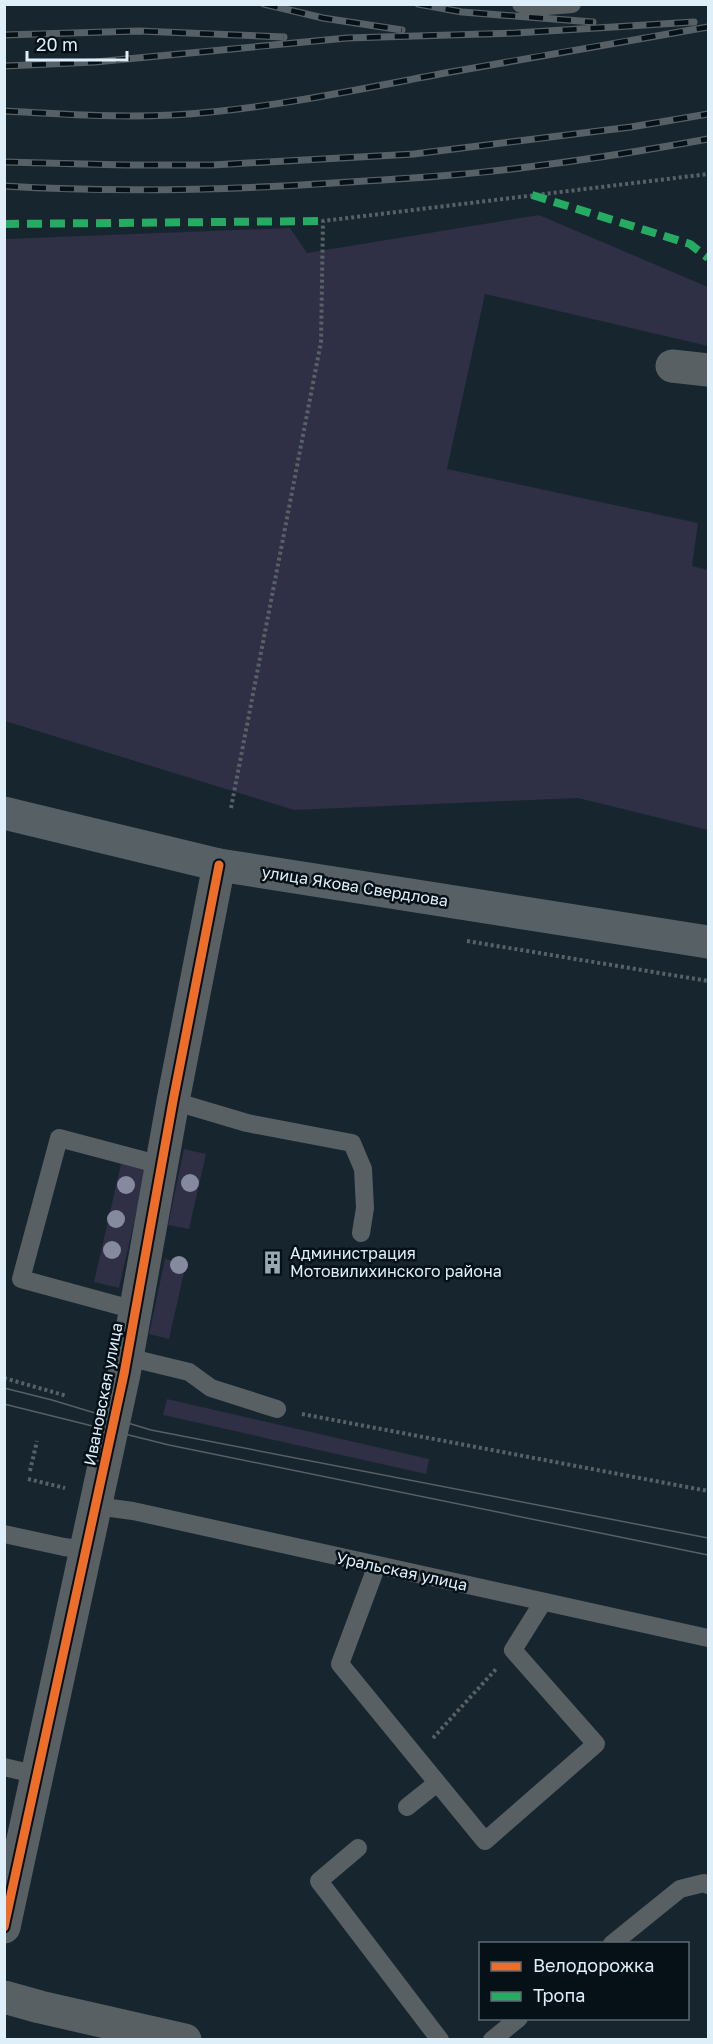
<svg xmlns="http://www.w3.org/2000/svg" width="713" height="2044" viewBox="0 0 713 2044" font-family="'Golos Text',sans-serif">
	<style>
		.green { fill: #2f2f46 }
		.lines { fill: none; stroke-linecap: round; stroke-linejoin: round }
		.path { stroke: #586165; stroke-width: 4; stroke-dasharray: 3 3; stroke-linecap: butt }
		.service { stroke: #596064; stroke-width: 18 }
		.minor { stroke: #596064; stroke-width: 33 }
		.tertiary { stroke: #596064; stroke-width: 33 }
		.primary { stroke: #576165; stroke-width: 33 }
		.tram { stroke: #576065; stroke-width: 1.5 }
		.rail-casing { stroke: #576065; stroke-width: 7 }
		.rail { stroke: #051017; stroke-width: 4.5; stroke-dasharray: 14; stroke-linecap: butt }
		.quiet { stroke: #26ab63; stroke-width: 8; stroke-dasharray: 15 8; stroke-linecap: butt }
		.cycleway-casing { stroke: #051017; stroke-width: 13 }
		.cycleway { stroke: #ee6e29; stroke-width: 9 }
		.tree { fill: #858a9e }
		.labels { text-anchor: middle; stroke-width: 5; stroke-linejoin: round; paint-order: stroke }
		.street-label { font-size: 16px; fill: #dfeff9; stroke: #051017 }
		.poi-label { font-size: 16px; fill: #dfeff9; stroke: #051017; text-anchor: start }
	</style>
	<rect width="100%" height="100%" fill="#17252e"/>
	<path class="green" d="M539 215 708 287V346L485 294 447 469 698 523 692 566 708 570V830L578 798 294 810 5 721V239L290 228 307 253Z
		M184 1149 206 1154 189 1229 168 1225Z
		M121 1164 146 1170 119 1288 94 1282Z
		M165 1259 186 1264 169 1339 149 1334Z
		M167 1399 429 1459 426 1474 163 1415Z"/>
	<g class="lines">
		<path class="path" d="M231 808 321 342 323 221 708 174
			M467 941 708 981
			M4 1378 67 1396
			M302 1414 708 1491
			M30 1471 37 1441
			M28 1479 65 1488
			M433 1738 497 1668"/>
		<path class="service" d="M521 4 534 7 572 4
			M173 1101 247 1123 352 1143 363 1169 365 1208 361 1233
			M135 1310 21 1279 59 1138 161 1165
			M127 1357 189 1372 211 1388 277 1409
			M96 1506 133 1511 708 1638
			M4 1534 64 1547 86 1550
			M377 1565 340 1664 485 1841 596 1744 513 1650 543 1602
			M4 1767 38 1775
			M407 1807 437 1783
			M358 1848 319 1881 440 2040
			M612 1944 680 1889 704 1883 708 1885
			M492 2040 519 2018"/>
		<path class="minor" d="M672 366 708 370"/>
		<path class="tertiary" d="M4 1927 124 1374 173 1101 219 865
			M4 1997 40 2007 185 2040"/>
		<path class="primary" d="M4 813 219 865 708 942"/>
		<path class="tram" d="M4 1388 52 1400 151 1430 708 1538
			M4 1404 169 1445 708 1555"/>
		<defs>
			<path id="rail" d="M264 4 323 18 402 30
				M418 4 462 12 593 22
				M4 35 139 31 284 37
				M4 66 95 62 347 38 515 33 694 22
				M4 111C60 114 117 118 172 115 264 110 354 90 445 73 533 57 621 42 708 27
				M4 162 125 165H212L414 154 631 127 708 114
				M4 186C120 193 234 190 349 182 413 178 479 174 543 165 598 158 653 149 708 139"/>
		</defs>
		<use href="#rail" class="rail-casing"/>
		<use href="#rail" class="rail"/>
		<path class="quiet" d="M532 195 690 244 708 258
			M4 224 323 221"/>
		<defs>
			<path id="cycleway" d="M4 1927 124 1374 173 1101 219 865"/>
		</defs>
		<use href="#cycleway" class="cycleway-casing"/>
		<use href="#cycleway" class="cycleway"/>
	</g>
	<g class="tree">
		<circle cx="190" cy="1183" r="9"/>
		<circle cx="126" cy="1185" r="9"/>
		<circle cx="116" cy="1219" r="9"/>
		<circle cx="112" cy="1250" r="9"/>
		<circle cx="179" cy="1265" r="9"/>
	</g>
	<defs>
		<symbol id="building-bare" viewBox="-9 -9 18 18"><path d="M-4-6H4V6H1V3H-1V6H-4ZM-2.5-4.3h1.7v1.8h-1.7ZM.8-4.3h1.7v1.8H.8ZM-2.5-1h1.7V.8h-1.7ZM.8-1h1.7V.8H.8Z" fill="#99a8b2" stroke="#051017" stroke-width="2.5" paint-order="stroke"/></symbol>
	</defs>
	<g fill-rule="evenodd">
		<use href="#building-bare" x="256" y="1246" width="33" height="33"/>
	</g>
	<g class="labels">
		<g class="street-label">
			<text transform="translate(355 886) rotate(9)" y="6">улица Якова Свердлова</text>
			<text transform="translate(103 1394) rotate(-79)" y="6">Ивановская улица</text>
			<text transform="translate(402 1571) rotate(12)" y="6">Уральская улица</text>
		</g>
		<g class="poi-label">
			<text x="290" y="1259">Администрация<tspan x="290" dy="18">Мотовилихинского района</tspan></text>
		</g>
	</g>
	<rect width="713" height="2044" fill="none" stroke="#dfeff9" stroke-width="12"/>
	<rect x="479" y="1942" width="210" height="78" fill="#051017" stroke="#5c6971" stroke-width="1.5"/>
	<rect x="491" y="1962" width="30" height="9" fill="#ee6e29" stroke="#5c6971" stroke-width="1.5"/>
	<text x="533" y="1972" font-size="18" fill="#dfeff9">Велодорожка</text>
	<rect x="491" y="1992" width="30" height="9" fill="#26ab63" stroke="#5c6971" stroke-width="1.5"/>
	<text x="533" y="2002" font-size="18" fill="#dfeff9">Тропа</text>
	<path d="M27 51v9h100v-9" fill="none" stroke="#dfeff9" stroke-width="3"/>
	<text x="36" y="51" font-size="18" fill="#dfeff9" stroke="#051017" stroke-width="4.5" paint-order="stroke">20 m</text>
</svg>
